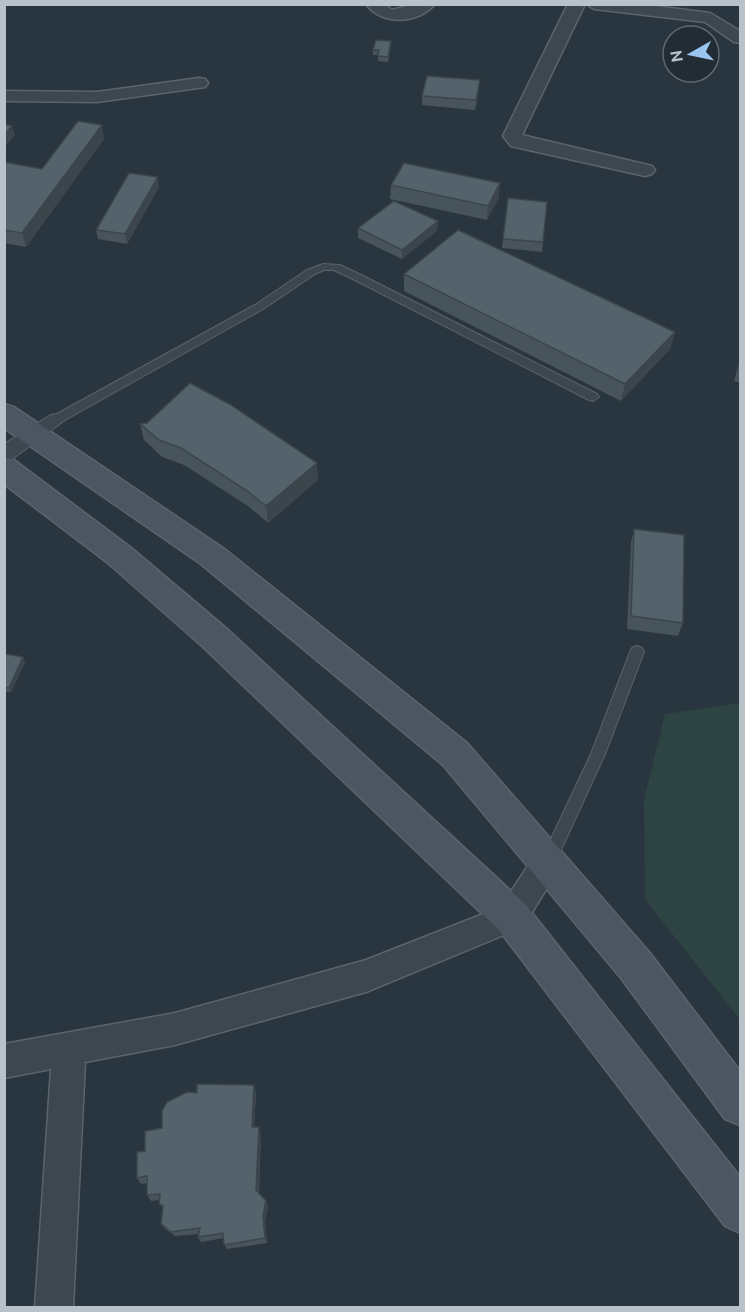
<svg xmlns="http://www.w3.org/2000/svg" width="745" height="1312" viewBox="0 0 745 1312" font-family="Ubuntu,sans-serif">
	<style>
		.green { fill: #2e4442 }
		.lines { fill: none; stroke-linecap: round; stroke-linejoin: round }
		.lane-casing { stroke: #5a646c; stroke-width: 2 }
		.street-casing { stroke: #5a646c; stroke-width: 3 }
		.secondary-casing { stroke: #5a646c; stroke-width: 3 }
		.lane { fill: #3d474f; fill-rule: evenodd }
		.street { fill: #3d474f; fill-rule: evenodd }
		.secondary { fill: #4b5662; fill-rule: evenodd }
		.wall { fill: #48545c }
		.shaded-wall { fill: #3b454b }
		.building { fill: #54626b; stroke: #3b454b; stroke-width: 1.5 }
	</style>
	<rect width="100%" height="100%" fill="#29353f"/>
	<path class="green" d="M740 703V1020L645 899 644 800 665 714Z"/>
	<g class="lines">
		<defs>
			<path id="lane" d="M323 264 340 265 361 275 597 394 599 397 593 401 589 400 353 279 334 270H324L315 274 263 309 65 420 4 465V444L51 415 57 414 255 305 307 270Z
				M637 646 642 648 644 652 605 754 554 865 549 867 544 865 541 860 591 754 630 652 632 648Z"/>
			<path id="street" d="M366 4H384L392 10 414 4H435C418 24 382 26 366 4Z
				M568 4H585L522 135 652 166 655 170 652 174 645 176 511 146 503 136Z
				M586 4H640L710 13 740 31V43L734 42 705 22 594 9Z
				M199 78 205 79 208 83 205 87 97 102 4 101V91L97 92Z
				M548 848 559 852 563 862 523 927 366 992 175 1045 85 1062 73 1308H35L51 1069 4 1078V1044L175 1013 366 960 501 907 537 852Z"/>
			<path id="secondary" d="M4 404 14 407 223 548 467 743 649 952 740 1071V1125L725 1119 621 978 443 765 201 564 4 428Z
				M4 457 14 460 130 547 227 629 525 904 740 1177V1233L725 1226 499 930 203 647 108 563 4 484Z"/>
		</defs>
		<use href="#lane" class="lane-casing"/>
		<use href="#street" class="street-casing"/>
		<use href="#secondary" class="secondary-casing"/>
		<use href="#lane" class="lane"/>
		<use href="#street" class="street"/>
		<use href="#secondary" class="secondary"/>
	</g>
	<path class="wall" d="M391 46 388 62 378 61V55H373V50Z
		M479 90 475 110 422 105V96Z
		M104 139 26 247 4 243V162L42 169Z
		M391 185 499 197 487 220 390 199Z
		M159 187 127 244 98 239 96 230Z
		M508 198 543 242 542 252 502 248Z
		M438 221 437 231 402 259 358 238V228Z
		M404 274 675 332 670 349 621 401 404 291Z
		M741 356V383L734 381Z
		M140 424 318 480 268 523 248 506 184 465 162 457 144 440Z
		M634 529 683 623 678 636 627 629 631 542Z
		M4 657 25 662 11 692 4 691Z
		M256 1092 254 1127H259L261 1134 259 1193 266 1201 268 1207 265 1221 267 1243 227 1249 224 1245V1238L201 1242 198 1237 199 1234 175 1236 165 1229 161 1224 163 1208 159 1204V1200L151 1201 147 1195V1183L141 1184 137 1178 145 1151 162 1128Z"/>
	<path class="shaded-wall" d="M102 125 104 139 26 247 22 233Z
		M12 126 15 135 4 148V135Z
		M158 177 159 187 127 244 125 234Z
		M500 183 499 197 487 220 488 206Z
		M438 221 437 231 402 259V250Z
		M675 332 670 349 621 401 625 384Z
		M317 463 318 480 268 523 266 506Z
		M23 657 25 662 11 692 9 688Z
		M254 1085 256 1092 254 1134 252 1127Z
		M259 1127 261 1134 258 1196 256 1190Z
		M266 1201 268 1207 265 1221 267 1243 265 1238 263 1216Z"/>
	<path class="building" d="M376 40 391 41 388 57 378 56 379 50H373Z
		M427 76 480 80 476 100 422 96Z
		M78 121 102 125 22 233 4 230V162L42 169Z
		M4 124 12 126 4 135Z
		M404 163 500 183 488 206 391 185Z
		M129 173 158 177 125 234 96 230Z
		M508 198 547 202 543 242 503 239Z
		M394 201 438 221 402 250 358 228Z
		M458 230 675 332 625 384 404 274Z
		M741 359V368H738Z
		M190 383 231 405 317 463 266 506 246 490 181 448 159 440 140 424 147 423Z
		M634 529 684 535 683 623 631 616Z
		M6 654 23 657 9 688 4 687V657Z
		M197 1084 254 1085 252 1127H259L256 1190 266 1201 263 1216 265 1238 224 1245 223 1233 198 1237 200 1228 171 1232 161 1224 163 1206 159 1204 160 1194 147 1195V1176L137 1178V1152L145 1151V1131L162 1128V1111L167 1102 187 1092 197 1093Z"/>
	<rect width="745" height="1312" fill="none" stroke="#b9c1c9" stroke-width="12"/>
	<g transform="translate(691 54) rotate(261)"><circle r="28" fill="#212c34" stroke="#5e6870" stroke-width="1.5"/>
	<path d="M0-4.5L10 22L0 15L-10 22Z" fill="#99c5ee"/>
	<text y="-9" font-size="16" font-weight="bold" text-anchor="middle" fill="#b9c1c9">N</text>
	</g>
</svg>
